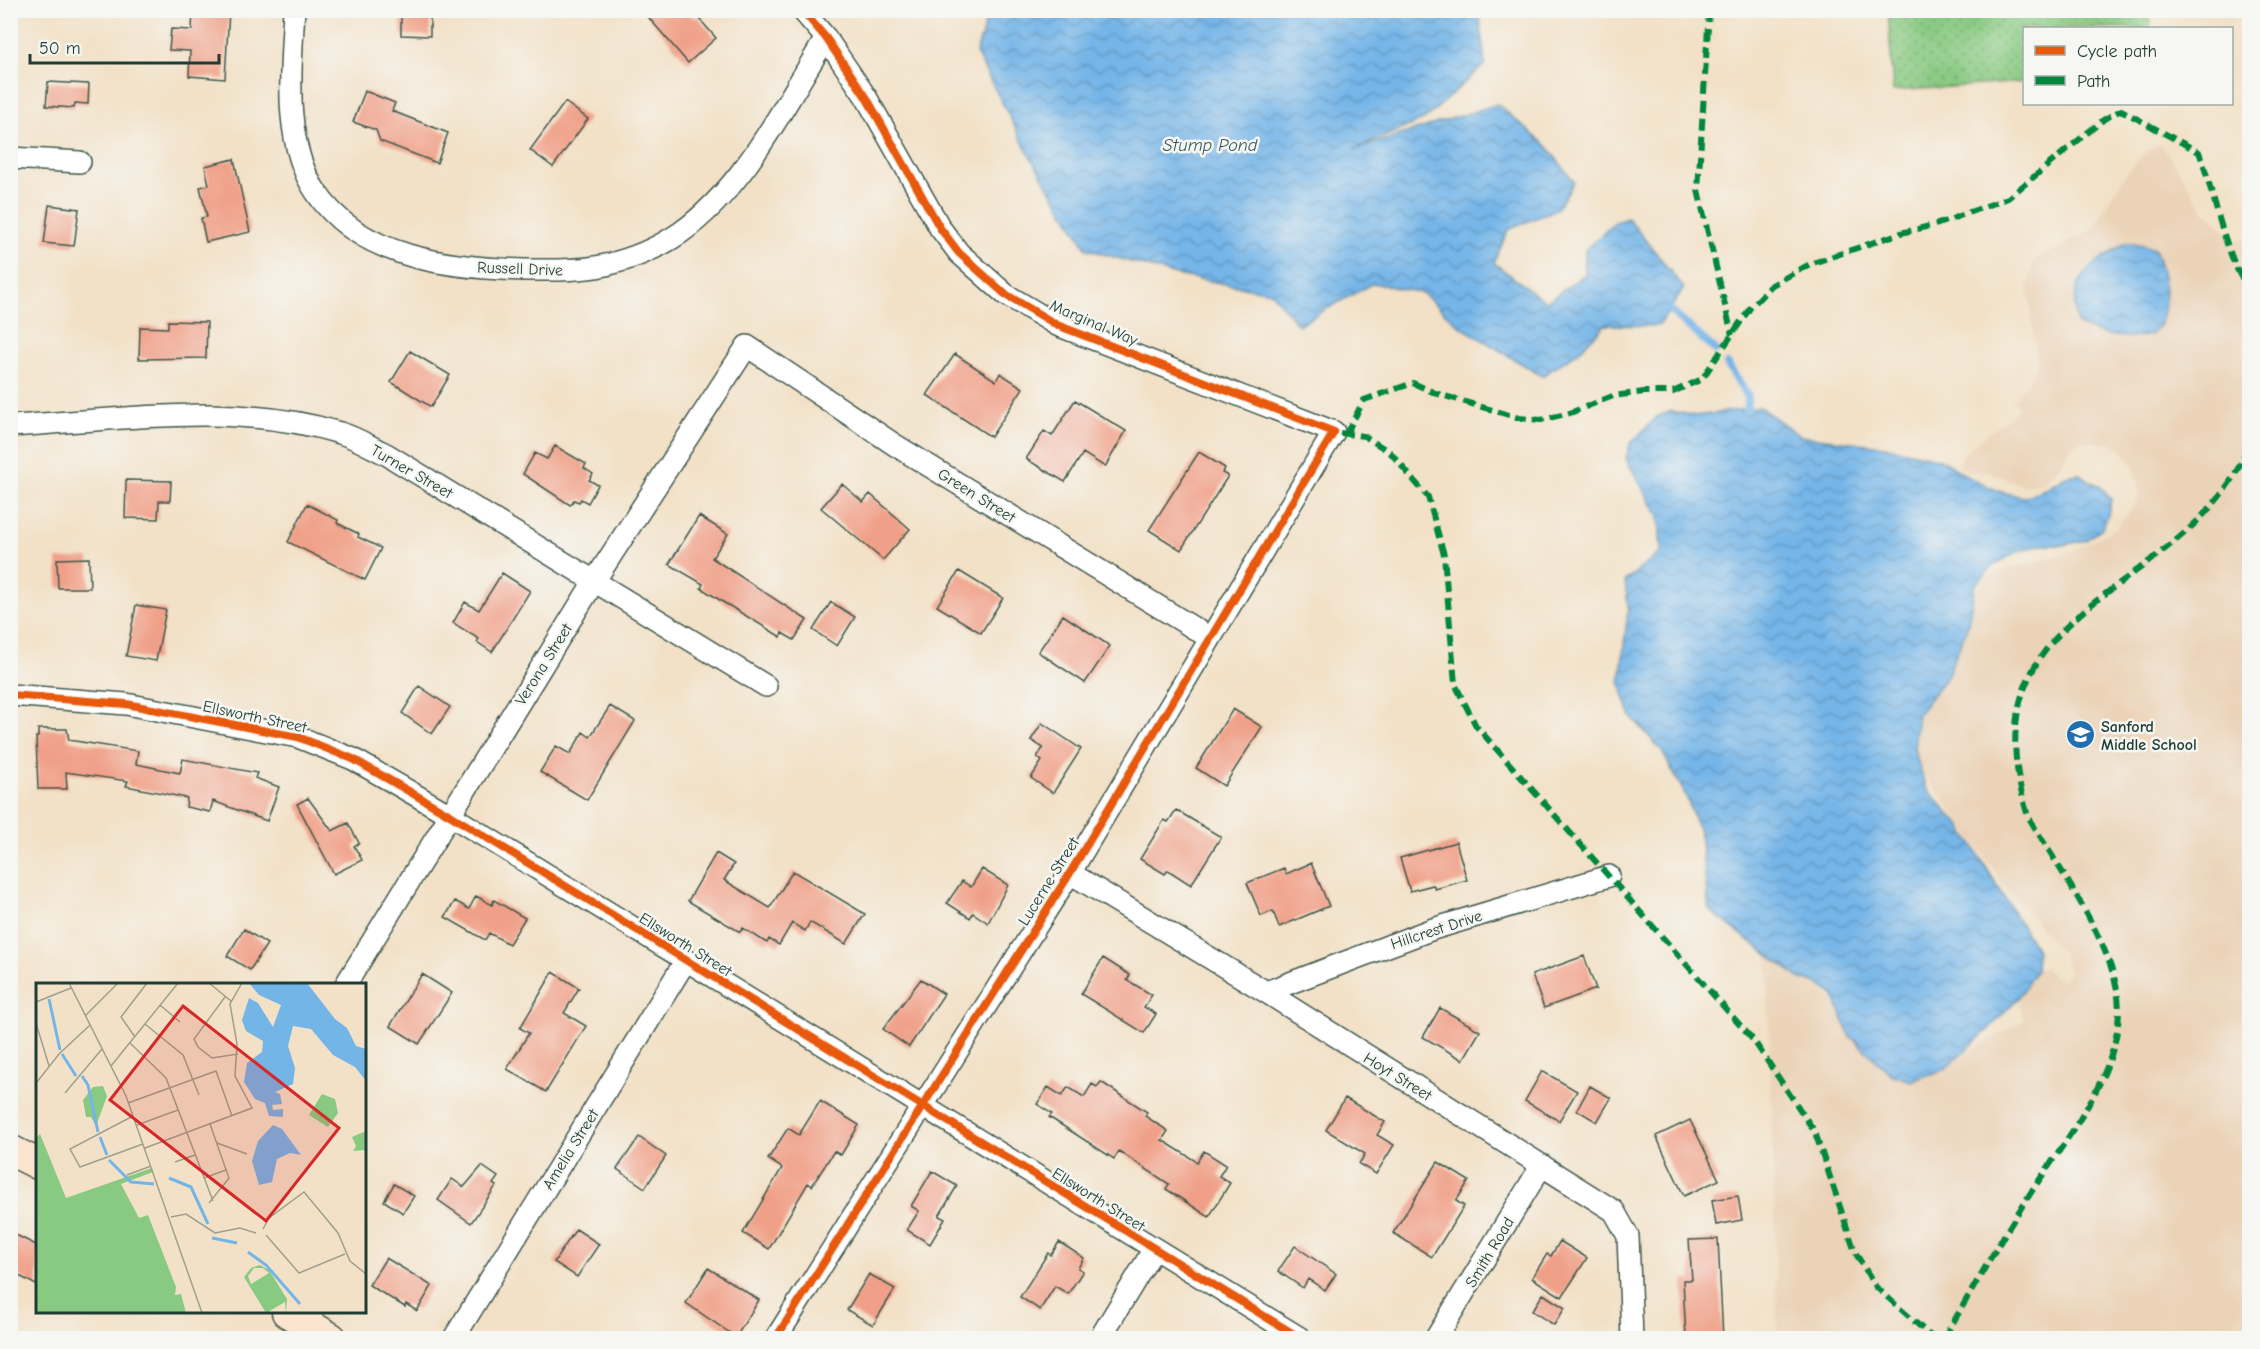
<svg xmlns="http://www.w3.org/2000/svg" width="2260" height="1349" viewBox="0 0 2260 1349" font-family="'Comic Neue',sans-serif">
	<style>
		.built { fill: #ebd3b8 }
		.grass { fill: url(#grass-dots); stroke: #54845b; stroke-width: 1.5 }
		.water { fill: url(#water-waves); stroke: #4a798e; stroke-width: 1.5 }
		.lines { fill: none; stroke-linecap: round; stroke-linejoin: round }
		.stream { stroke: #74b5e8; stroke-width: 8 }
		.building { fill: #f0a088 }
		.minor-casing { stroke: #3f564a; stroke-width: 24 }
		.secondary-casing { stroke: #3f564a; stroke-width: 33 }
		.minor { stroke: #fff; stroke-width: 21 }
		.secondary { stroke: #fce5cf; stroke-width: 30 }
		.quiet { stroke: #00873e; stroke-width: 6; stroke-dasharray: 12 6; stroke-linecap: butt }
		.cycleway-casing { stroke: #f6f6f2; stroke-width: 11 }
		.cycleway { stroke: #e8590c; stroke-width: 8 }
		.labels { text-anchor: middle; stroke-width: 5; stroke-linejoin: round; paint-order: stroke }
		.street-label { font-size: 16px; fill: #1f3d34; stroke: #f6f6f2 }
		.poi-label { font-size: 16px; font-weight: bold; fill: #1f3d34; stroke: #f6f6f2; text-anchor: start }
		.water-label { font-size: 18px; font-style: italic; fill: #345b61; stroke: #f6f6f2 }
		.inset-river { fill: none; stroke: #74b5e8; stroke-width: 3 }
		.inset-road { fill: none; stroke: #9e9f8c; stroke-width: 1.5 }
		.view { fill: #d62828; fill-opacity: 0.15; stroke: #d62828; stroke-width: 3 }
		.inset-edge { fill: none; stroke: #1f3d34; stroke-width: 3 }
	</style>
	<defs>
		<pattern id="grass-dots" width="8" height="8" patternUnits="userSpaceOnUse" patternTransform="scale(1.5)"><rect width="8" height="8" fill="#89ca82"/><path d="M2 2h.1M6 6h.1" fill="none" stroke="#6fa56b" stroke-width="1.8" stroke-linecap="round"/></pattern>
		<pattern id="water-waves" width="16" height="10" patternUnits="userSpaceOnUse" patternTransform="scale(1.5)"><rect width="16" height="10" fill="#74b5e8"/><path d="M0 5q4-4 8 0t8 0" fill="none" stroke="#5f94bd"/></pattern>
	</defs>
	<rect width="100%" height="100%" fill="#f6f6f2"/>
	<filter id="ink" filterUnits="userSpaceOnUse"><feTurbulence type="fractalNoise" baseFrequency=".0167" numOctaves="2"/><feDisplacementMap in="SourceGraphic" scale="12" xChannelSelector="R" yChannelSelector="G"/><feConvolveMatrix kernelMatrix="1 2 1 2 8 2 1 2 1" color-interpolation-filters="sRGB"/></filter>
	<filter id="wash" filterUnits="userSpaceOnUse"><feTurbulence type="fractalNoise" baseFrequency=".008" numOctaves="4" result="noise"/><feDisplacementMap in="SourceGraphic" scale="24" xChannelSelector="R" yChannelSelector="G"/><feGaussianBlur stdDeviation="1.35" result="paint"/><feColorMatrix in="noise" values="0 0 0 0 0 0 0 0 0 0 0 0 0 0 0 0 0 1.4 0 .05"/><feComposite in="paint" operator="in"/></filter>
	<g filter="url(#wash)">
		<rect width="100%" height="100%" fill="#f2e1c7"/>
		<path class="built" d="M2161 143 2204 210 2237 241 2249 240V1338H1778L1767 951 1800 971 1823 990 1834 1002 1852 1034 1952 1061 2024 1020 2019 1004 2026 975 2033 970 2044 968 2057 980 2063 981 2069 973 2063 953 2006 887 1943 798 1919 770 1910 756 1913 728 1935 687 1971 599 1986 575 2068 553 2116 528 2136 504 2139 493 2134 466 2120 448 2108 443 2080 441 2073 444 2060 466 2042 483 2023 485 1987 471 1963 470 1958 463 1968 449 2017 411V405L2012 402 2028 381 2037 365 2028 286 2032 265 2037 259 2093 229 2127 172 2148 150Z"/>
		<path class="grass" d="M1888 11H2149L2150 28H2024V82L1893 91Z"/>
		<path class="water" d="M989 11H1479L1485 64 1425 119 1353 150 1497 104 1547 146 1574 182 1557 209 1508 230 1494 263 1546 302 1585 274V250L1615 222 1628 218 1684 288 1659 326 1605 325 1577 353 1542 376 1461 327 1422 293 1373 283 1298 325 1271 292 1176 275 1087 249 1031 158 976 53Z
			M2126 243 2140 244 2155 249C2163 270 2169 298 2162 320 2161 325 2154 331 2151 335 2123 340 2102 336 2077 324 2066 280 2091 264 2126 243Z
			M1760 407 1800 436 1883 446 1940 459 1970 478 2001 492 2023 497 2041 491 2066 476 2079 474 2102 488 2111 499 2108 515 2102 528 2086 540 2064 545H2040L2015 553 1994 565 1975 585 1967 628 1947 676 1918 714 1914 749 1926 788 1961 826 2037 951 2036 970 2019 997 1987 1031 1945 1069 1911 1081 1891 1074 1849 1035 1834 995 1818 984 1799 978 1709 910 1700 834 1685 794 1661 750 1630 715 1620 684 1628 608 1625 581 1661 552 1659 517 1626 459 1630 444 1657 417 1672 411 1695 416Z"/>
		<g class="lines">
			<path class="stream" d="M1671 311 1715 350
				M1727 364 1747 395V408"/>
		</g>
		<g id="blocks">
			<path class="building" d="M193 10H229L225 79 189 76 190 51 169 50 171 29 192 30Z
				M401 10H430V36L401 35Z
				M642 10H686L694 19 697 16 716 38 688 63Z
				M48 82 89 84 88 104 75 103 74 108 46 106Z
				M365 91 395 103 392 111 448 133 437 163 380 141 376 130 353 122Z
				M565 102 588 119 553 167 530 150Z
				M234 159 250 232 206 242 201 218 207 217 200 187 209 185 205 166Z
				M49 205 79 209 74 246 44 243Z
				M168 321 207 322 206 358 139 359 140 327 168 328Z
				M410 351 450 375 431 407 391 382Z
				M955 354 996 381 1000 373 1023 388 991 437 927 395Z
				M1075 400 1126 431 1105 467 1083 453 1065 482 1026 459 1044 431 1052 436Z
				M555 446 586 464 584 468 593 474 589 480 598 485 588 503 581 499 579 502 574 500 570 505 523 474 535 453 547 459Z
				M1199 452 1225 468 1222 473 1228 476 1181 550 1149 530Z
				M126 480 171 481 170 501H159L158 519 125 518Z
				M842 484 863 502 870 494 910 529 883 560 821 508Z
				M307 504 338 520 337 523 359 534 358 537 381 548 365 580 288 542Z
				M699 516 728 534 712 558 807 620 794 640 782 633 781 637 723 602 701 588 703 584 669 564Z
				M89 558 90 588H58L57 559Z
				M959 571 1003 598 981 633 937 606Z
				M502 573 530 591 492 652 477 642 479 639 453 623 465 602 479 610Z
				M831 602 855 617 837 646 813 630Z
				M136 605 166 610 156 661 126 656Z
				M1063 615 1110 646 1085 683 1038 652Z
				M419 686 450 707 432 734 402 713Z
				M610 706 635 721 587 800 540 772 556 746 570 754 583 732 590 737Z
				M1233 709 1262 727 1224 786 1196 768Z
				M1042 723 1081 749 1053 793 1031 778 1042 761 1037 757 1043 748 1031 740Z
				M38 729H67L69 740 138 751 136 764 180 773 183 759 257 773 255 778 279 787 267 821 213 801 210 812 186 807 187 798 126 786 128 781 66 772 67 789H38L36 737H38Z
				M308 798 332 831 348 823 359 843 354 846 362 860 334 874 297 804Z
				M1176 810 1221 837 1191 885 1168 870 1165 874 1140 859 1164 820 1168 822Z
				M1456 842 1467 880 1435 889 1433 885 1410 891 1400 858Z
				M716 853 734 864 724 880 770 908 793 871 865 914 846 944 810 922 805 931 792 923 779 945 769 939 767 943 743 928 740 932 688 901Z
				M1311 863 1329 906 1279 927 1273 911 1261 916 1247 883 1284 868 1286 874Z
				M982 869 1008 885 988 923 973 913 970 918 947 903 962 881 971 887Z
				M476 896 492 905 494 900 525 918 509 944 489 933 485 940 445 917 455 901 469 909Z
				M244 929 267 944 250 970 227 956Z
				M1584 956 1596 989 1544 1008 1532 975Z
				M1103 958 1130 975 1127 980 1152 995 1144 1007 1156 1014 1144 1033 1081 994Z
				M553 972 579 988 564 1013 586 1026 546 1092 507 1069 529 1033 520 1028Z
				M422 974 452 993 419 1044 390 1026Z
				M921 979 944 994 909 1047 883 1029Z
				M1440 1008 1480 1031 1463 1060 1423 1037Z
				M1542 1071 1577 1091 1559 1121 1525 1101Z
				M1101 1082 1147 1112 1145 1116 1168 1131 1162 1140 1197 1162 1204 1151 1226 1165 1219 1176 1230 1183 1209 1217 1166 1189 1169 1184 1119 1151 1114 1159 1049 1117 1052 1114 1037 1104 1048 1087 1062 1096 1068 1087 1084 1097 1092 1084 1097 1087Z
				M1590 1086 1611 1098 1597 1122 1577 1110Z
				M1345 1098 1385 1122 1377 1135 1394 1145 1376 1174 1359 1164 1365 1154 1326 1130Z
				M820 1101 859 1125 841 1155 834 1151 812 1186 808 1183 769 1249 743 1233 782 1168 768 1159 788 1128 799 1135Z
				M1690 1120 1719 1180 1684 1196 1656 1136Z
				M639 1137 666 1156 645 1188 617 1169Z
				M1438 1162 1469 1181 1456 1201 1464 1206 1432 1257 1393 1233Z
				M482 1166 498 1177 493 1184 496 1186 471 1223 438 1200 452 1179 464 1187Z
				M932 1171 957 1186 939 1216 945 1219 930 1244 907 1230 919 1211 911 1206Z
				M394 1184 414 1196 403 1213 384 1201Z
				M1738 1196 1742 1220 1716 1225 1712 1200Z
				M576 1229 599 1244 577 1277 554 1262Z
				M10 1232 38 1246V1286L10 1271Z
				M1718 1239 1723 1338H1686L1683 1280H1692L1689 1240Z
				M1560 1241 1587 1258 1562 1297 1532 1278 1547 1254 1551 1256Z
				M1059 1242 1084 1258 1078 1268 1083 1271 1068 1294 1055 1286 1040 1310 1020 1297 1048 1253 1051 1255Z
				M1295 1246 1336 1274 1325 1290 1308 1279 1303 1288 1278 1271Z
				M386 1258 432 1286 417 1311 406 1304 405 1307 369 1285Z
				M708 1268 759 1300 736 1337 686 1303Z
				M869 1274 895 1289 873 1325 847 1310Z
				M1543 1294 1565 1308 1554 1325 1532 1311Z"/>
		</g>
	</g>
	<g filter="url(#ink)">
		<use href="#blocks" fill-opacity="0" stroke="#3f564a" stroke-width="1.5"/>
		<g class="lines">
			<defs>
				<path id="minor" d="M294 10C291 67 282 142 316 192 360 259 452 268 524 270 551 270 579 271 606 265 632 259 658 248 680 233 746 186 784 105 826 38
					M10 158 80 162
					M10 426C119 420 234 401 340 433 355 437 371 447 386 454L766 686
					M10 695 126 704 298 737 353 759 450 815 1300 1338
					M1070 873 1266 992 1614 1211 1628 1236 1632 1338
					M346 984 595 580 747 346 895 445 1210 638
					M1266 992 1433 929 1609 876
					M454 1338 686 960
					M776 1338 1070 873 1334 432 1057 325 1005 294 959 253 940 228 866 97 826 38 802 10
					M1100 1338 1154 1249
					M1436 1338 1542 1165"/>
				<path id="secondary" d="M10 1150 38 1164
					M287 1312 331 1338"/>
			</defs>
			<use href="#minor" class="minor-casing"/>
			<use href="#secondary" class="secondary-casing"/>
			<use href="#minor" class="minor"/>
			<use href="#secondary" class="secondary"/>
			<path class="quiet" d="M1709 10 1698 190 1732 335
				M1340 433 1364 436 1390 452 1428 497 1444 555 1455 684 1476 726 1754 1041 1815 1132 1855 1252 1876 1287 1933 1338
				M1346 434 1364 400 1413 383 1435 393 1519 418 1541 420 1570 413 1613 396 1644 392H1673L1702 379 1750 308 1772 285 1810 264 1901 233 1938 224 2008 198 2103 120 2121 110 2199 152C2212 185 2228 269 2250 289
				M1944 1338C1970 1294 1995 1249 2023 1205 2060 1145 2131 1066 2117 990 2107 935 2057 866 2028 816 1958 593 2196 598 2250 441"/>
			<defs>
				<path id="cycleway" d="M10 695 126 704 298 737 353 759 450 815 1300 1338
					M776 1338 1070 873 1334 432 1057 325 1005 294 959 253 940 228 866 97 826 38 802 10"/>
			</defs>
			<use href="#cycleway" class="cycleway-casing"/>
			<use href="#cycleway" class="cycleway"/>
		</g>
	</g>
	<defs>
		<symbol id="school-disc" viewBox="-11 -11 22 22"><circle r="9.5" fill="#1f6fb2" stroke="#f6f6f2"/><path d="M0-5L7-2L0 1L-7-2ZM-4 1L0 2.5L4 1V4Q0 6-4 4Z" fill="#fff"/></symbol>
	</defs>
	<g fill-rule="evenodd">
		<use href="#school-disc" x="2064" y="718" width="33" height="33"/>
	</g>
	<g class="labels">
		<g class="street-label">
			<text transform="translate(520 268) rotate(2)" y="6">Russell Drive</text>
			<text transform="translate(1094 322) rotate(23)" y="6">Marginal Way</text>
			<text transform="translate(412 471) rotate(30)" y="6">Turner Street</text>
			<text transform="translate(977 495) rotate(32)" y="6">Green Street</text>
			<text transform="translate(543 664) rotate(-58)" y="6">Verona Street</text>
			<text transform="translate(255 716) rotate(12)" y="6">Ellsworth Street</text>
			<text transform="translate(1048 881) rotate(-58)" y="6">Lucerne Street</text>
			<text transform="translate(1436 929) rotate(-18)" y="6">Hillcrest Drive</text>
			<text transform="translate(686 944) rotate(32)" y="6">Ellsworth Street</text>
			<text transform="translate(1398 1076) rotate(32)" y="6">Hoyt Street</text>
			<text transform="translate(570 1149) rotate(-58)" y="6">Amelia Street</text>
			<text transform="translate(1099 1199) rotate(32)" y="6">Ellsworth Street</text>
			<text transform="translate(1489 1252) rotate(-59)" y="6">Smith Road</text>
		</g>
		<g class="poi-label">
			<text x="2101" y="732">Sanford<tspan x="2101" dy="18">Middle School</tspan></text>
		</g>
		<g class="water-label">
			<text x="1210" y="151">Stump Pond</text>
		</g>
	</g>
	<g transform="translate(36 983)">
		<rect width="330" height="330" fill="#f2e1c7"/>
		<path d="M286 111 299 116 302 130 292 144 273 132ZM330 148V167L317 168 320 163 316 154Z" fill="#89ca82"/>
		<path d="M67 103 71 113 60 143 55 134H50L47 117 57 104Z" fill="#89ca82"/>
		<path d="M4 151 30 215 116 185 117 189 85 201 103 235 112 232 140 304 139 312 145 311 150 330H0V155Z" fill="#89ca82"/>
		<path d="M224 282 233 287 251 316 250 330 249 319 230 330 208 294 215 285ZM218 285H227L233 290 215 301 212 293Z" fill="#89ca82" fill-rule="evenodd"/>
		<path d="M213 0H271L299 36 311 45 320 63 330 66V98L319 84 297 72 275 46 257 43 252 63 259 85 257 101 239 109 244 111 246 121 236 122 237 127 247 126V134L233 133 229 120 219 116 208 99 211 80 226 69 227 58 210 48 206 37 213 15 222 20 237 44 245 22 223 12ZM237 142 246 146 265 172 254 170 241 176 236 199 223 202 216 178 222 158Z" fill="#74b5e8"/>
		<path class="inset-river" d="M13 16 24 67M26 71 40 93M46 93 52 102 62 149M64 154 71 172M73 177 95 199 118 201M133 195 155 204 172 241M176 255 201 260M212 269 230 282 264 321"/>
		<path class="inset-road" d="M33 0 90 113 166 330M173 0 195 18M189 14 158 56 162 64 176 75 202 71M0 19 35 5M124 22 144 39M49 33 82 0M0 40 13 83M109 41 147 72 163 112M99 54 85 34 111 0M94 60 130 95 177 218M75 83 142 0M1 99 23 71 54 42M29 110 66 66M92 120 180 88 196 133M97 133 34 166 44 184 107 161M101 142 142 127M181 160 211 171M109 165 216 125 199 93 201 61 194 21 206 0M139 179 159 172M91 192 115 183M168 195 190 187M173 220 193 195 174 141M135 234 150 231 179 250 204 245 220 250M227 246 233 235 268 209 302 250 314 278 330 291M230 252 263 290 309 271"/>
		<path class="view" d="M147 23 303 145 230 238 74 117Z"/>
		<rect width="330" height="330" class="inset-edge"/>
	</g>
	<rect width="2260" height="1349" fill="none" stroke="#f6f6f2" stroke-width="36"/>
	<rect x="2023" y="27" width="210" height="78" fill="#f6f6f2" stroke="#a0aca6" stroke-width="1.5"/>
	<rect x="2035" y="46" width="30" height="9" fill="#e8590c" stroke="#a0aca6" stroke-width="1.5"/>
	<text x="2077" y="57" font-size="18" fill="#1f3d34">Cycle path</text>
	<rect x="2035" y="76" width="30" height="9" fill="#00873e" stroke="#a0aca6" stroke-width="1.5"/>
	<text x="2077" y="87" font-size="18" fill="#1f3d34">Path</text>
	<path d="M30 54v9h189v-9" fill="none" stroke="#1f3d34" stroke-width="3"/>
	<text x="39" y="54" font-size="18" fill="#1f3d34" stroke="#f6f6f2" stroke-width="4.5" paint-order="stroke">50 m</text>
</svg>
